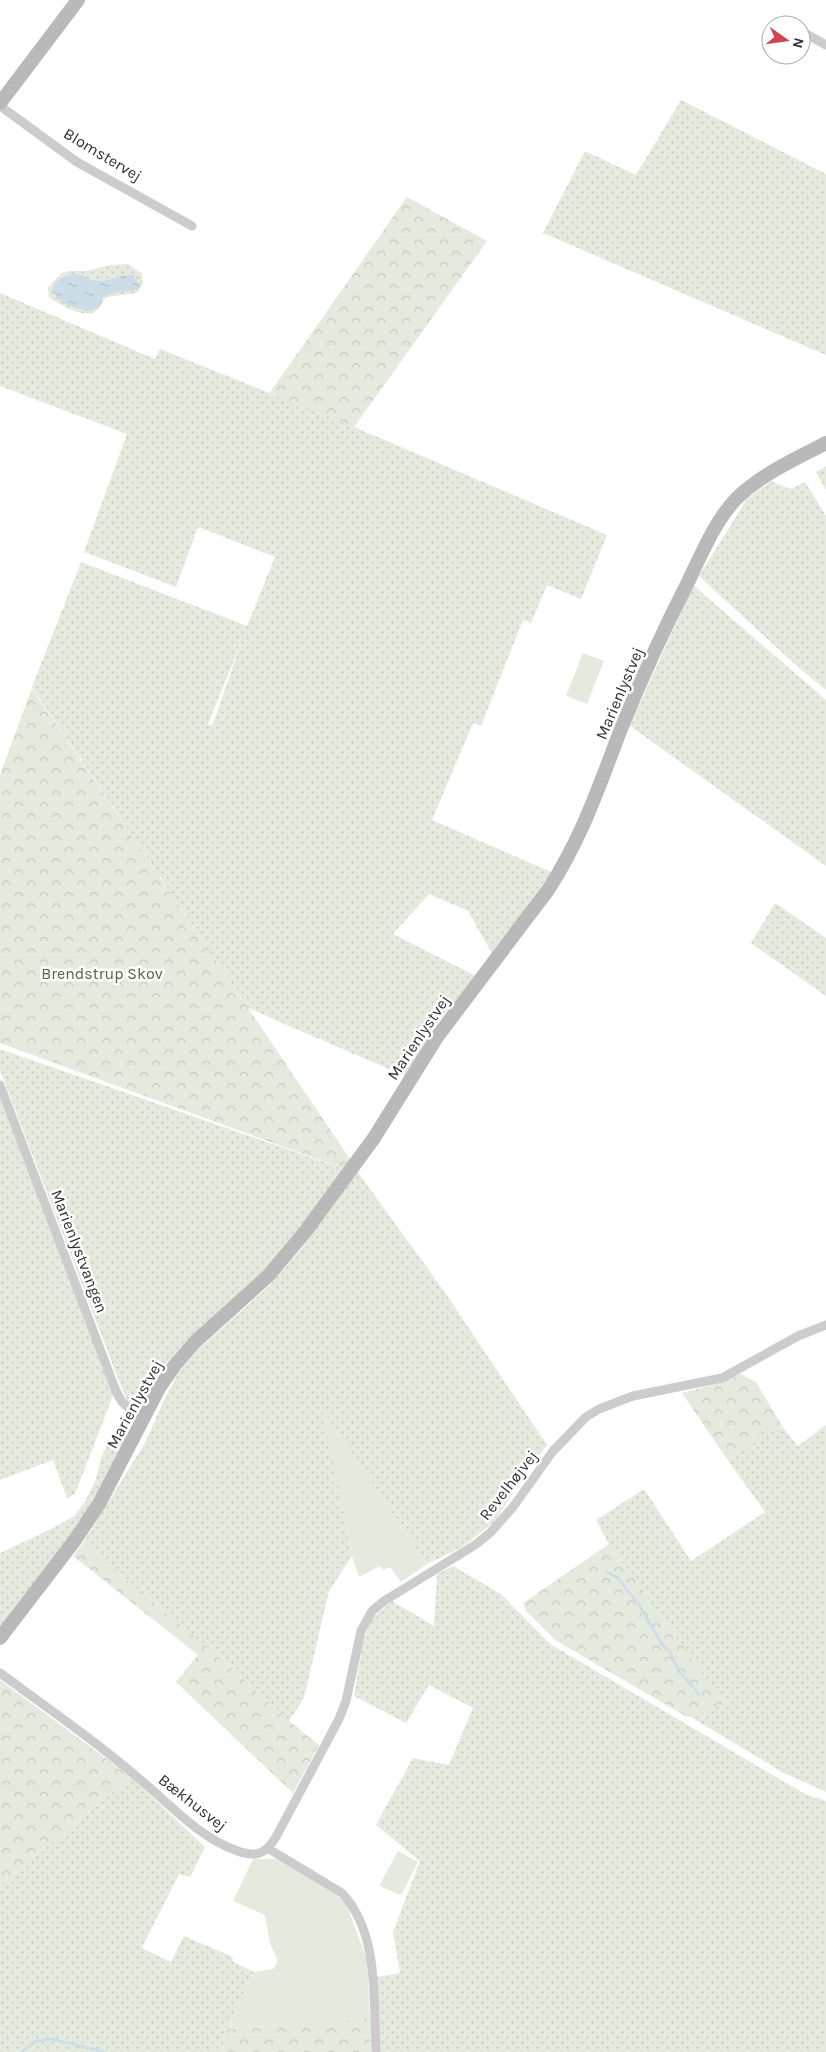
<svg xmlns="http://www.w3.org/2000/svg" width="826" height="2052" viewBox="0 0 826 2052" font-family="Karla,sans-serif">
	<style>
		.grass { fill: url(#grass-dots); fill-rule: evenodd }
		.forest { fill: url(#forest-crowns) }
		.garden { fill: #e5eade }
		.water { fill: url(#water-ripples) }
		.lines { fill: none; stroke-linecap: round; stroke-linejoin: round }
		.stream { stroke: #ccdde8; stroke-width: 2.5 }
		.street { stroke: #ccc; stroke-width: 9 }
		.secondary { stroke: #b9b9b9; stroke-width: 14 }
		.labels { text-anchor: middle; stroke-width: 5; stroke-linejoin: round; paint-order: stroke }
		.street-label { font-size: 16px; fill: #2f2f2f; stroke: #fff }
		.park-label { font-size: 16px; fill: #526541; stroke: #fff }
	</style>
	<defs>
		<pattern id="grass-dots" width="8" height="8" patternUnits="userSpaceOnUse" patternTransform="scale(1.25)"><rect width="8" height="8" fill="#e5eade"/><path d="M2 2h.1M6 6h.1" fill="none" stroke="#c5c9bf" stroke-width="1.8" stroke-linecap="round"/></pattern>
		<pattern id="forest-crowns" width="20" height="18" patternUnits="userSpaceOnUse" patternTransform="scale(1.25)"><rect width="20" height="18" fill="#e5eade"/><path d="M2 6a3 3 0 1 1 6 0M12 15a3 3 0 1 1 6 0" fill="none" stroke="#c5c9bf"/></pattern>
		<pattern id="water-ripples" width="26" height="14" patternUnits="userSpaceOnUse" patternTransform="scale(1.25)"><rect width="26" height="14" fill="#ccdde8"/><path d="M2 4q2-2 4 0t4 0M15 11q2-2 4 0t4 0" fill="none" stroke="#b0bec7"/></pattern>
	</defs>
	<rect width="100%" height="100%" fill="#fff"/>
	<path class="grass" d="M681 100 826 174V355L543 233 585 151 636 175Z
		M128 264 142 274C143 282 143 288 136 293L107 297C102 301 100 309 94 312 81 318 59 304 49 297L48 288 61 274 68 271H87L111 265Z
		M0 293 155 359 160 349 354 427 607 535 581 599 547 585 531 623 523 620 481 726 473 723 432 820 551 872 493 955 468 911 429 894 393 934 476 976 437 1023 405 1076 248 1008 32 687 81 562 247 626 275 557 198 527 176 587 84 552 127 434 0 386ZM242 640 213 724 208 725V724Z
		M826 466V490L816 472Z
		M771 481 790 489 805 482 826 516V690L798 667 699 576 747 499Z
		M693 585 826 700V866L630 726Z
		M775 903 826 938V996L751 943Z
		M0 1049 347 1170 276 1259 245 1291 181 1347 162 1369 138 1406 129 1405 121 1386 0 1070Z
		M0 1094 114 1393 75 1494 67 1498 53 1460 0 1480Z
		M357 1171 446 1294 547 1445 524 1475 495 1521 463 1547 427 1564 323 1411 352 1556 329 1591 304 1698 289 1721 212 1651 83 1543 145 1443 164 1400 179 1372 200 1348 269 1286 301 1249Z
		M128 1417 130 1421V1430L97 1494 74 1532 0 1628V1553L53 1528 74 1516 85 1502 96 1479 101 1458 107 1445Z
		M826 1425V1792L782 1772 691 1717 724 1704 609 1544 596 1520 644 1489 691 1561 765 1512 727 1459 758 1442 756 1432 764 1427 784 1429 798 1446Z
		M453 1566 501 1594 550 1644 805 1794 826 1801V2052H380L377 1977 400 1973 393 1932 420 1861 376 1825 413 1758 449 1765 473 1708 429 1685 406 1723 354 1696 363 1641 372 1618 392 1601 434 1626 437 1574Z
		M131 1777 205 1847 190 1877 179 1874 142 1948 171 1962 184 1936 233 1957 232 1961 254 1972 216 2052H0V1885Z"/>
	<path class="forest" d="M407 197 487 241 354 427 269 394Z
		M32 688 352 1162 347 1170 0 1043V775Z
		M739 1373 756 1382 784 1429 764 1427 756 1432 759 1442 727 1459 682 1393 716 1384Z
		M83 1543 212 1651 289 1721 319 1745 293 1793 176 1682 198 1655 73 1556Z
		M609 1544 725 1704 691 1717H687L555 1640 526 1611 523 1603Z
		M0 1680 131 1777 0 1885Z
		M370 2018 371 2052H216L227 2029Z"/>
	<path class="garden" d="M583 653 604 661 587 704 566 696Z
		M322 1409 427 1564 401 1582 390 1567 383 1570 380 1566 359 1577 352 1556Z
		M398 1851 418 1862 401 1895 379 1886Z
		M253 1859H278L337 1895 346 1904 367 1959 370 2018 227 2029 254 1972 273 1969 277 1963 276 1956 270 1944 265 1915 233 1901Z"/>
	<path class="water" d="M74 274C83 273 88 281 97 281 110 282 120 274 133 275L140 286 137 290 116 292 103 297 100 306 92 311C76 309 62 306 53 291 53 279 65 277 74 274Z"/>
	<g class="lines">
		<path class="stream" d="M606 1572 617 1577 639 1605 663 1646 670 1652 679 1671 699 1694
			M21 2052 37 2041 52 2039 104 2052"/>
		<path class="street" d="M801 31 826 45
			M0 106 77 162 192 226
			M0 1085 116 1391 122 1402 143 1420
			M0 1673C48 1708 98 1743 143 1782 172 1806 199 1837 235 1850 255 1858 265 1855 276 1837L339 1719 346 1701 361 1631 372 1611 384 1601 475 1545 490 1533 513 1507 553 1451 586 1417 599 1409 633 1396 722 1378 798 1336 826 1325
			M269 1849 342 1893C380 1934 373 2000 376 2052"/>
		<path class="secondary" d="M0 103 78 0
			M0 1638 75 1540 99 1504 159 1388 175 1365 196 1341 268 1276 305 1232 374 1138 437 1037 548 890C582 838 599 786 621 729 641 679 664 629 689 580 702 553 715 521 736 499 761 474 796 459 826 443"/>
	</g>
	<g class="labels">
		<g class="street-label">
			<text transform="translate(103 154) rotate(31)" y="6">Blomstervej</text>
			<text transform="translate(619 693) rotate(-67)" y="6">Marienlystvej</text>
			<text transform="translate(418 1037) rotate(-56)" y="6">Marienlystvej</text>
			<text transform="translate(80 1251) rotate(69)" y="6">Marienlystvangen</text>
			<text transform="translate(134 1404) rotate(-61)" y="6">Marienlystvej</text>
			<text transform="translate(508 1485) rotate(-52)" y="6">Revelhøjvej</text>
			<text transform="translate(193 1802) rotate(38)" y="6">Bækhusvej</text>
		</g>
		<g class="park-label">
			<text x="102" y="979">Brendstrup Skov</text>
		</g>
	</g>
	<g transform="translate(786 40) rotate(104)"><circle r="24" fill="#ffffff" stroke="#acacac"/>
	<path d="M0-4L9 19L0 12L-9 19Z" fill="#d2444f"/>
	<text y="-8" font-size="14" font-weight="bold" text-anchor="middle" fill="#2f2f2f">N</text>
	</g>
</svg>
